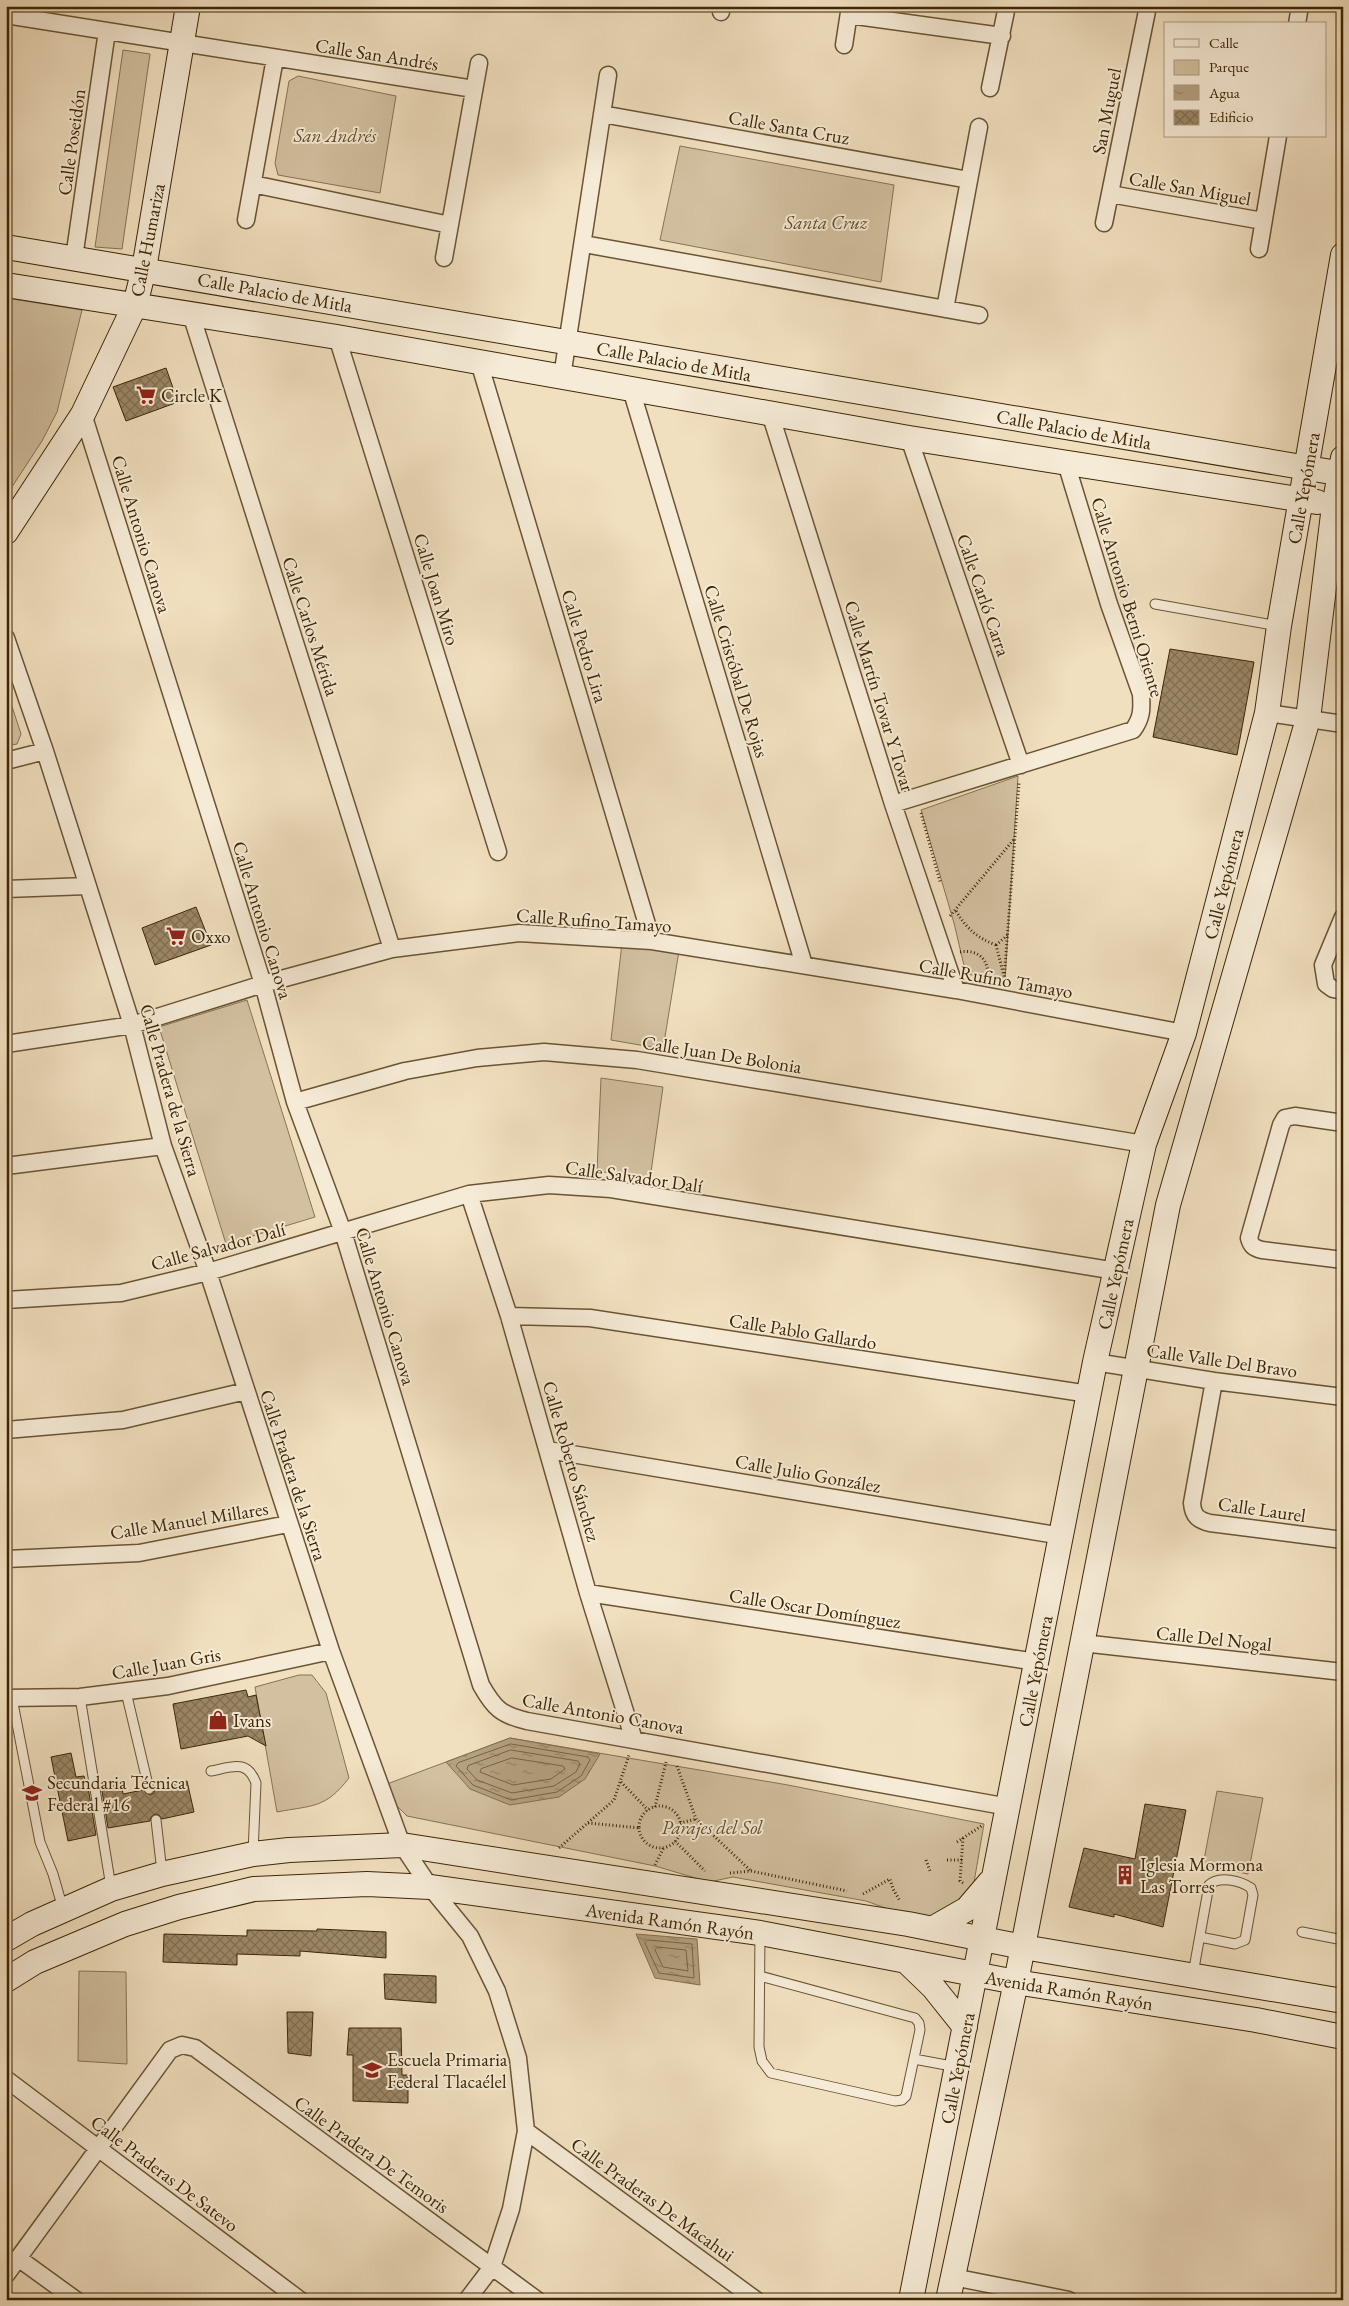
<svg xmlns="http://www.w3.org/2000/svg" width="1349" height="2306" viewBox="0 0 1349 2306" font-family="'EB Garamond',serif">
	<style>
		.green { fill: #d2c0a0; stroke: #887352 }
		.water { fill: url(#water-ripples); stroke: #84704e }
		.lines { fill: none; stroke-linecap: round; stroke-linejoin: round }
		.shore { stroke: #786442; stroke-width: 1 }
		.building { fill: url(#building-cross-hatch); stroke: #3d2604 }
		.lane-casing { stroke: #6a5433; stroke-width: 11 }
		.street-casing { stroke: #6a5433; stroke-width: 19 }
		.secondary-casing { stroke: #3d2604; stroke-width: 26 }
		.path { stroke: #3d2604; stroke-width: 3; stroke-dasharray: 1 2.5; stroke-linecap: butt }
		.lane { stroke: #f6ebd6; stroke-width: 9 }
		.street { stroke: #f6ebd6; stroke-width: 16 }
		.secondary { stroke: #f6ebd6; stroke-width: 24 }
		.labels { text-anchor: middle; stroke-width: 4; stroke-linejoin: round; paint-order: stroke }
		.street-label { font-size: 19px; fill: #3d2604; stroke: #f6ebd6 }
		.park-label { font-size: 19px; font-style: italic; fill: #624c2b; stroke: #f6ebd6 }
		.poi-label { font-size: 19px; fill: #3d2604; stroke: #f6ebd6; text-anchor: start }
	</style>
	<defs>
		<pattern id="water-ripples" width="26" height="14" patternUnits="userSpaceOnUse" patternTransform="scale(1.25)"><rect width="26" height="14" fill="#b4a180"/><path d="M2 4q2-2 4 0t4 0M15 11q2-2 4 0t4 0" fill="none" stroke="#948367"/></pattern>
		<pattern id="building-cross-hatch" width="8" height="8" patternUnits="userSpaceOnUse" patternTransform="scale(1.25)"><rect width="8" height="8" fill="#9b8766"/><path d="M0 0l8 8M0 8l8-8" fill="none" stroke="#806e52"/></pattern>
	</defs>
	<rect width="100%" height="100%" fill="#f1e0c0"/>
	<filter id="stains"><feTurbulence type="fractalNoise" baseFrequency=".004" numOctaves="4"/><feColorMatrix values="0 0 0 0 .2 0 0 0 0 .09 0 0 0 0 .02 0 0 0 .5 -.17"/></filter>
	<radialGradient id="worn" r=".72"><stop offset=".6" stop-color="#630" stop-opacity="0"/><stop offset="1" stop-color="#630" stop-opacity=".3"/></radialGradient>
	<path class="green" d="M123 50 150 54 122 249 95 247Z
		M298 76 396 96 380 193 278 175 275 163 289 81Z
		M680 146 894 185 881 282 660 240Z
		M6 298 82 310 57 412 42 441 6 496Z
		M6 688 21 734 17 744 6 746Z
		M1018 776 1005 980 966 974 954 923 921 810Z
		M622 943 679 951 663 1049 611 1040Z
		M247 1000 315 1217 226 1244 159 1027Z
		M601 1078 663 1087 650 1179 597 1171Z
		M299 1675H312L326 1693 349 1778C325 1809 313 1805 277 1812L255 1687Z
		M510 1738 788 1785 984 1824 972 1894 944 1919H916L866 1901 733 1877 709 1882 655 1866 407 1816 390 1799 387 1784Z
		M1217 1791 1263 1798 1248 1874 1203 1865Z
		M79 1971 126 1972 127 2064 78 2061Z"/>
	<path class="water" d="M510 1738 600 1754 585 1779 559 1797 510 1805 470 1789 446 1762Z
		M636 1934 697 1939 700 1985 655 1978Z"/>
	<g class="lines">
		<path class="shore" d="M511 1744 588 1757 590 1760 581 1776 557 1792 511 1800 473 1785 456 1766 458 1763Z
			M511 1750 578 1761 580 1764 576 1772 554 1786 512 1793 477 1780 467 1769 468 1766Z
			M512 1758 563 1766 565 1769 551 1779 513 1785 480 1772 481 1769Z
			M648 1940 692 1944 694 1978 659 1973 645 1943Z
			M658 1947 686 1950 688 1971 663 1967 655 1950Z"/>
	</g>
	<path class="building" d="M166 368 178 402 126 421 113 387Z
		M1170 649 1254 662 1237 755 1153 737Z
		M196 907 211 945 155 965 142 928Z
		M246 1690 248 1697 256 1695 266 1746 248 1736 181 1749 173 1704Z
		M71 1753 76 1777 84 1776 87 1787H88L96 1835 68 1841 51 1757Z
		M121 1781 123 1794 143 1790 150 1795 154 1793 155 1788 187 1781 194 1812 162 1819 159 1815 155 1814 151 1817 150 1821 108 1828 101 1785Z
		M1145 1804 1186 1810 1163 1927 1114 1914V1917L1069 1907 1084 1848 1135 1859Z
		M317 1929 386 1932V1958L300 1951V1956L237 1954V1965L163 1962 164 1934 247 1936V1930L317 1931Z
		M384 1974 436 1976V2003L385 1999Z
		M287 2012H313L311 2056 288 2053Z
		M349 2028H401L402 2075H408V2103L353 2101V2055H347Z"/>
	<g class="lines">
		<defs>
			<path id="lane" d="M1155 604 1278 626
				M126 1692 149 1789
				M80 1697 111 1887
				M12 1698 40 1842 53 1874 63 1909
				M211 1771C232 1767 247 1759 256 1783L253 1853
				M156 1820 162 1872
				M1302 1932 1343 1940
				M1193 1974 1209 1885C1219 1875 1241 1881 1251 1888L1253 1895 1245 1940 1235 1944 1200 1937
				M760 1976 915 2018 919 2023 920 2030 906 2096 902 2100 895 2101 771 2073 762 2061 759 2047 760 1933
				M914 2059 957 2067"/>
			<path id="street" d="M721 12 722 6
				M6 15 474 89
				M849 15 1002 36
				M1297 24 1300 6
				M844 45 850 6
				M990 88 1007 6
				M602 114 969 180
				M253 184 450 225
				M1110 194 1263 221
				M246 220 275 58
				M1104 223 1148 6
				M584 244 979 315
				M1259 249 1278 136
				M74 258 107 31
				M444 258 479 63
				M945 309 979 127
				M191 314 392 949
				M337 337 498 852
				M479 362 652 941
				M562 377 608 75
				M631 389 804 965
				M770 413 893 804 956 990
				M83 414 263 984 295 1102 343 1232 481 1685C494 1708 501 1715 527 1721L1009 1807
				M909 438 1021 765
				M6 638 45 751 132 1025 163 1146 208 1272 331 1651 402 1845 430 1887 470 1936 497 1991 518 2058 526 2131 511 2209 492 2267 467 2300
				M1267 713 1343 724
				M6 761 45 751
				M893 804 1133 730C1142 718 1142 709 1141 694L1109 604 1066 463
				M6 889 87 886
				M1343 917 1323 965 1326 984 1333 989 1343 991
				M6 1044 132 1025 263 984 392 949 519 933 652 941 956 990 1184 1033
				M295 1102 405 1071 477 1058 544 1052 637 1060 1144 1144
				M1343 1123 1295 1116 1285 1118 1281 1125 1249 1238C1251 1246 1254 1248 1262 1250L1343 1260
				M6 1166 163 1146
				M469 1194 509 1316 588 1593 634 1740
				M6 1300 121 1293 208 1272 469 1194 549 1185 611 1189 1116 1271
				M509 1316 590 1318 1089 1394
				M1095 1362 1214 1381 1343 1397
				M1214 1381 1192 1503C1193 1516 1198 1520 1210 1523L1343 1540
				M6 1430 123 1420 246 1391
				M548 1450 1062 1536
				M6 1559 139 1553 288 1524
				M588 1593 1036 1662
				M1082 1643 1343 1672
				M6 1698 80 1697 168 1686 331 1651
				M6 2079 300 2300
				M526 2131 756 2300
				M18 2258 76 2300
				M6 2275 170 2050 182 2045 195 2048 537 2300
				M953 2277 1069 2300"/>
			<path id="secondary" d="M6 247 1343 474
				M6 285 337 337 909 438 1317 502
				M6 532 83 414 135 305 144 269 188 6
				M932 1929 967 1909 990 1882
				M6 1939 32 1924 111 1889 162 1874 253 1854 289 1850 402 1845 908 1924 1023 1947 1343 2001
				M906 1961 933 1987 965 2027
				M6 1980 35 1962 125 1924 179 1907 254 1889 367 1884 430 1887 760 1933 1016 1982 1256 2020 1343 2037
				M911 2300 1095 1362 1144 1144 1184 1033 1267 713 1279 626 1343 255
				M948 2300 1016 1982 1168 1205 1308 719 1334 506 1343 458"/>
		</defs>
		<use href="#lane" class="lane-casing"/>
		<use href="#street" class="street-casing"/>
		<use href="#secondary" class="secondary-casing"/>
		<path class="path" d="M921 813 940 882
			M956 911C966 928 977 938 996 945
			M950 916 1015 838
			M996 945 1004 976
			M996 945 1009 934
			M960 952C979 949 989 960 988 978
			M1004 980 1019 783
			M677 1766 696 1819 751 1871
			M621 1782 648 1810
			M639 1827a21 21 0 1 1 42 0a21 21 0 1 1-42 0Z
			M655 1807 666 1762
			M588 1823 640 1828
			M680 1823 696 1819
			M675 1841 705 1871
			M957 1842 983 1825
			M559 1848 614 1800 629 1755
			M926 1860 930 1871
			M947 1860H962
			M655 1865 664 1847
			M730 1873 751 1871 847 1891
			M963 1883 960 1881 963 1838
			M863 1894 890 1879 893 1889 900 1901"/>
		<use href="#lane" class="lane"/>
		<use href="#street" class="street"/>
		<use href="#secondary" class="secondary"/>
	</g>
	<defs>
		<symbol id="supermarket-bare" viewBox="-9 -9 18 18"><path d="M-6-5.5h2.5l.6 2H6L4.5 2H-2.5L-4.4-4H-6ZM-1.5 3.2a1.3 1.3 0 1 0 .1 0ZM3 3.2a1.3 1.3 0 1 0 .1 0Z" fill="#8f2418" stroke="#f6ebd6" stroke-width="2.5" paint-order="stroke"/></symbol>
		<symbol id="shop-bare" viewBox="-9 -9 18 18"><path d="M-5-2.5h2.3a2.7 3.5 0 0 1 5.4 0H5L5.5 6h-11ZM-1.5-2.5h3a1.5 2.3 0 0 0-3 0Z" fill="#8f2418" stroke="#f6ebd6" stroke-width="2.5" paint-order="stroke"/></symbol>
		<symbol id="school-bare" viewBox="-9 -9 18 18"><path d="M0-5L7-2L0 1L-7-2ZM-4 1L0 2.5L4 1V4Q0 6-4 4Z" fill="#8f2418" stroke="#f6ebd6" stroke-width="2.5" paint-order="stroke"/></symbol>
		<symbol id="building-bare" viewBox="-9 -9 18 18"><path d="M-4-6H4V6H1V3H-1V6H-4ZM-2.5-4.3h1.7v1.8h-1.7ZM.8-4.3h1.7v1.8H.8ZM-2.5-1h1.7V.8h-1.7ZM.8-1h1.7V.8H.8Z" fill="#8f2418" stroke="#f6ebd6" stroke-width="2.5" paint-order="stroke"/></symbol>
	</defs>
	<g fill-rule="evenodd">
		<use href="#supermarket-bare" x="132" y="381" width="28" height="28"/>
		<use href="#supermarket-bare" x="162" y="922" width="28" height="28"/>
		<use href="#shop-bare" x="204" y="1706" width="28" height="28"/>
		<use href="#school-bare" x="18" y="1779" width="28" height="28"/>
		<use href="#building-bare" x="1111" y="1861" width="28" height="28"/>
		<use href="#school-bare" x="358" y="2056" width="28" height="28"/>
	</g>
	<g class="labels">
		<g class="street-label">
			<text transform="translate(377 54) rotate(9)" y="7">Calle San Andrés</text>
			<text transform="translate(1106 111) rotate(-79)" y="7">San Muguel</text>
			<text transform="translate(789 127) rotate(10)" y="7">Calle Santa Cruz</text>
			<text transform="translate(71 142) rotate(-82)" y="7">Calle Poseidón</text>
			<text transform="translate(1190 188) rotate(10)" y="7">Calle San Miguel</text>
			<text transform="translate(147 240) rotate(-79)" y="7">Calle Humariza</text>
			<text transform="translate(275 292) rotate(10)" y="7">Calle Palacio de Mitla</text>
			<text transform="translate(674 361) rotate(10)" y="7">Calle Palacio de Mitla</text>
			<text transform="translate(1074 429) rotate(10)" y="7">Calle Palacio de Mitla</text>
			<text transform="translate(1303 488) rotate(-80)" y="7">Calle Yepómera</text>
			<text transform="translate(142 534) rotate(73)" y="7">Calle Antonio Canova</text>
			<text transform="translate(437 589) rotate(73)" y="7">Calle Joan Miro</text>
			<text transform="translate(984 595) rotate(71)" y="7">Calle Carló Carra</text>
			<text transform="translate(1128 597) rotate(73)" y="7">Calle Antonio Berni Oriente</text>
			<text transform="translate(311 626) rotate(72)" y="7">Calle Carlos Mérida</text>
			<text transform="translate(585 646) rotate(73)" y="7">Calle Pedro Lira</text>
			<text transform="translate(737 671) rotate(73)" y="7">Calle Cristóbal De Rojas</text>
			<text transform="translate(880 696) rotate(73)" y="7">Calle Martín Tovar Y Tovar</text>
			<text transform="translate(1223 884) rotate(-76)" y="7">Calle Yepómera</text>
			<text transform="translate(263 920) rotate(73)" y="7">Calle Antonio Canova</text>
			<text transform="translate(594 920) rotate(4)" y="7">Calle Rufino Tamayo</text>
			<text transform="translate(996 978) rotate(10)" y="7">Calle Rufino Tamayo</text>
			<text transform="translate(722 1054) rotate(9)" y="7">Calle Juan De Bolonia</text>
			<text transform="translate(171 1090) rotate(74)" y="7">Calle Pradera de la Sierra</text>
			<text transform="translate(634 1176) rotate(8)" y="7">Calle Salvador Dalí</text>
			<text transform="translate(218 1246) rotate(-15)" y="7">Calle Salvador Dalí</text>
			<text transform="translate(1115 1274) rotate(-78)" y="7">Calle Yepómera</text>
			<text transform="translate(386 1306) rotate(73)" y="7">Calle Antonio Canova</text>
			<text transform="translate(803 1331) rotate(9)" y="7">Calle Pablo Gallardo</text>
			<text transform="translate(1222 1360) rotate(8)" y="7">Calle Valle Del Bravo</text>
			<text transform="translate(572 1461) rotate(74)" y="7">Calle Roberto Sánchez</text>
			<text transform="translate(808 1473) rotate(10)" y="7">Calle Julio González</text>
			<text transform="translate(294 1475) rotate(72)" y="7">Calle Pradera de la Sierra</text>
			<text transform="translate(1262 1509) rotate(8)" y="7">Calle Laurel</text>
			<text transform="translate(189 1520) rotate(-9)" y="7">Calle Manuel Millares</text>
			<text transform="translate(815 1608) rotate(9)" y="7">Calle Oscar Domínguez</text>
			<text transform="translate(1214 1638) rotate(6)" y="7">Calle Del Nogal</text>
			<text transform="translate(166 1663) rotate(-10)" y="7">Calle Juan Gris</text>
			<text transform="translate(1035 1671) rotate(-79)" y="7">Calle Yepómera</text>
			<text transform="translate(603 1713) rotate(10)" y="7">Calle Antonio Canova</text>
			<text transform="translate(670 1921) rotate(8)" y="7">Avenida Ramón Rayón</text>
			<text transform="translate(1069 1990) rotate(9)" y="7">Avenida Ramón Rayón</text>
			<text transform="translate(957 2068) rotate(-79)" y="7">Calle Yepómera</text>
			<text transform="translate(372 2154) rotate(36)" y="7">Calle Pradera De Temoris</text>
			<text transform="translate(165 2173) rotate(37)" y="7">Calle Praderas De Satevo</text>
			<text transform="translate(653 2199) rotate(36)" y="7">Calle Praderas De Macahui</text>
		</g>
		<g class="park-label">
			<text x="335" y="142">San Andrés</text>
			<text x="826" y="229">Santa Cruz</text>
			<text x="712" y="1834">Parajes del Sol</text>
		</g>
		<g class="poi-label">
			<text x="161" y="402">Circle K</text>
			<text x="191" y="943">Oxxo</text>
			<text x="233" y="1727">Ivans</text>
			<text x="47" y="1789">Secundaria Técnica<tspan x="47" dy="22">Federal #16</tspan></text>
			<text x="1140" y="1871">Iglesia Mormona<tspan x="1140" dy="22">Las Torres</tspan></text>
			<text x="387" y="2066">Escuela Primaria<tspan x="387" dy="22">Federal Tlacaélel</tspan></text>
		</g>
	</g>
	<rect width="1349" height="2306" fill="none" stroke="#f1e0c0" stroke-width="25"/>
	<rect x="8" y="8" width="1334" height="2291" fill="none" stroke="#3d2604" stroke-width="2.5"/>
	<rect x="12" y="12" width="1324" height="2281" fill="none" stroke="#3d2604"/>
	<rect x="1164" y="22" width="162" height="115" fill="#f6ebd6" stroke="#ac9c82"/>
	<rect x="1174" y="39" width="25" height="8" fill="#f6ebd6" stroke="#ac9c82"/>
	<text x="1209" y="48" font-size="15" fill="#3d2604">Calle</text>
	<rect x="1174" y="60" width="25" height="15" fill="#d2c0a0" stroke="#ac9c82"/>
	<text x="1209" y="72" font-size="15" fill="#3d2604">Parque</text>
	<rect x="1174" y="85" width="25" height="15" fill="url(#water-ripples)" stroke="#ac9c82"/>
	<text x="1209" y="98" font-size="15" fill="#3d2604">Agua</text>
	<rect x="1174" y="110" width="25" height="15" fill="url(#building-cross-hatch)" stroke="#ac9c82"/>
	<text x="1209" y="122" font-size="15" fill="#3d2604">Edificio</text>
	<rect width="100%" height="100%" filter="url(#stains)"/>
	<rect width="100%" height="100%" fill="url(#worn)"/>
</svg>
